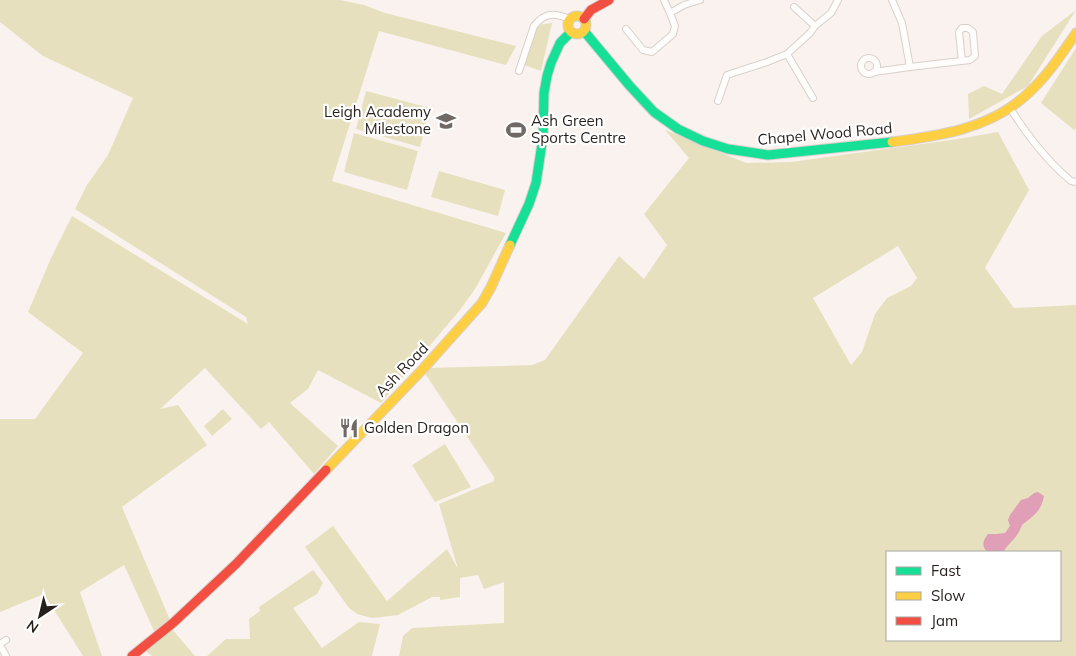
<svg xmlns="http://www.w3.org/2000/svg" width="1076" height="656" viewBox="0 0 1076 656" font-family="Mulish,sans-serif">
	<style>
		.green { fill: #e7e0be; fill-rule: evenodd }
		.water { fill: #e09eb7 }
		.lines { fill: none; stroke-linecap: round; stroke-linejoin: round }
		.street-casing { stroke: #d8d0cb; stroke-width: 8 }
		.fast-casing { stroke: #d8d0cb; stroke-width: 11 }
		.slow-casing { stroke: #d8d0cb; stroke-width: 11 }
		.jam-casing { stroke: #d8d0cb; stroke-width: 11 }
		.street { stroke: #fefdfc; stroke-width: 6 }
		.fast { stroke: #16e098; stroke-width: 9 }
		.slow { stroke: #ffcf43; stroke-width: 9 }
		.jam { stroke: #f24e42; stroke-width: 9 }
		.labels { text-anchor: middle; stroke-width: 4.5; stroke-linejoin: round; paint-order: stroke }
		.poi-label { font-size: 15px; fill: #271f1b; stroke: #fff; text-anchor: start }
		.street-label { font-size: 15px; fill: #271f1b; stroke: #fff }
	</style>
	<rect width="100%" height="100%" fill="#faf2ee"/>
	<path class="green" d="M0 0H340L364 5 385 13 516 46 506 65 379 31 332 181 506 233 475 289 460 310 381 403 318 370 308 389 290 403 338 446 314 474 269 422 261 429 205 368 160 409 178 405 207 445 122 507 170 620 155 633 124 565 80 592 102 656H83L44 594 0 612V419H35L83 353 28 312 52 256 72 216 248 324 246 317 75 209 87 185 108 155 133 98 43 56 0 22Z
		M1076 10 1028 86 969 119 968 94 984 86 1002 94 1042 36Z
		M552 23 541 71 524 65 538 25Z
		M1076 48V128L1074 130 1041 103Z
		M366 91 430 108 420 147 356 129Z
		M665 130 746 163 791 162 958 139 998 132 1029 190 985 268 1014 308 1076 305V656H399L403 636 412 628 504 623V582L484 589 478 575 460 578V597L440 600V597H432L398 615 372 618 357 614 349 608 305 547 333 526 387 601 447 549 458 569 439 504 494 481V477L424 372 428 368 532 365 545 360 619 256 644 279 667 245 644 214 689 158ZM898 246 917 278 911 286 887 298 875 314 862 352 851 365 813 298ZM887 552H1060V640H887Z
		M354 133 418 151 407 190 344 172Z
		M439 171 505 190 498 216 431 197Z
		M223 409 232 419 212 436 204 426Z
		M445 444 471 487 435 502 412 465Z
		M313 570 323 583 317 594 293 608 322 648 359 622 380 624 372 656H207L226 639H250L249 619 260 611 259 607Z
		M171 628 195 656H152L144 650Z"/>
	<path class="water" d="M1038 492 1044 496C1041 512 1033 516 1022 525 1017 539 1010 541 1003 552H987C981 545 983 541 988 534H997L1005 533 1010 526 1008 520 1010 515 1021 500 1028 498 1034 493Z"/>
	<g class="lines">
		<defs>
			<path id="street" d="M664 0 670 13 684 5 700 0
				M892 0 902 23 910 67 970 60 975 56 973 32 968 28H962L959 32 962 61
				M794 7 815 26
				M626 29 643 50 652 52 673 34 675 26 670 13
				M787 54 813 98
				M861 66a8 8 0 1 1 16 0a8 8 0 1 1-16 0Z
				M519 71 534 26C544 13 554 12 569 19
				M874 72 910 67
				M718 101 727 75 767 62 787 54 810 33 815 26 831 13 838 0
				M1010 108C1027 135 1047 161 1071 181L1076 182
				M0 644 6 640
				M0 645 6 656"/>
			<path id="fast" d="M584 31 629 85 654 112 678 129 703 141 728 149 768 155 892 142
				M510 245 529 204 536 183 543 137 544 93 547 76 551 63 560 43 571 32"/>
			<path id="slow" d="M568 25a9 9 0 1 1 18 0a9 9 0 1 1-18 0Z
				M892 142C938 136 989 129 1025 96 1046 78 1061 55 1076 33
				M326 470 422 370 482 303 491 287 510 245"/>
			<path id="jam" d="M584 19 591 10 609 0
				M132 656 173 623 236 564 326 470"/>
		</defs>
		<use href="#street" class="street-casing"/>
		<use href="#fast" class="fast-casing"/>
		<use href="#slow" class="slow-casing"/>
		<use href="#jam" class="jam-casing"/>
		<use href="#street" class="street"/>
		<use href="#fast" class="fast"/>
		<use href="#slow" class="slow"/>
		<use href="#jam" class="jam"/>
	</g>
	<defs>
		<symbol id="school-bare" viewBox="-9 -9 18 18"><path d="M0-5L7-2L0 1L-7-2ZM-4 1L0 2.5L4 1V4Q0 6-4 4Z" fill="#716965" stroke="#fff" stroke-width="2.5" paint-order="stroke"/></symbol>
		<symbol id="stadium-bare" viewBox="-9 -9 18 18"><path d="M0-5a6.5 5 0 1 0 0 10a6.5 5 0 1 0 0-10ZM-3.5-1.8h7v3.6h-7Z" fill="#716965" stroke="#fff" stroke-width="2.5" paint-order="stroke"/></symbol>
		<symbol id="restaurant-bare" viewBox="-9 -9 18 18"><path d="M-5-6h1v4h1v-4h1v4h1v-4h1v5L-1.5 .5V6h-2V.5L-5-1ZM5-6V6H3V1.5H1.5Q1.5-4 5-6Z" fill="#716965" stroke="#fff" stroke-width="2.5" paint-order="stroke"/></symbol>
	</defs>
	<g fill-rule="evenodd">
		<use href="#school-bare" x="432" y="107" width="28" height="28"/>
		<use href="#stadium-bare" x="502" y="116" width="28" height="28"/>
		<use href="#restaurant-bare" x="335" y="414" width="28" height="28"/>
	</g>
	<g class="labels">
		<g class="poi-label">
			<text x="431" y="117" text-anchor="end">Leigh Academy<tspan x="431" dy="17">Milestone</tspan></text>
			<text x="531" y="126">Ash Green<tspan x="531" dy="17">Sports Centre</tspan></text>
			<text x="364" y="433">Golden Dragon</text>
		</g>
		<g class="street-label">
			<text transform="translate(825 134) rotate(-5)" y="5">Chapel Wood Road</text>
			<text transform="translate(402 370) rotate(-46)" y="5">Ash Road</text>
		</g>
	</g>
	<rect x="886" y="551" width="175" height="90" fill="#ffffff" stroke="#a9a5a4"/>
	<rect x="896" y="567" width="25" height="8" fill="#16e098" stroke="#a9a5a4"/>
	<text x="931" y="576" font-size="15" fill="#271f1b">Fast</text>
	<rect x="896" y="592" width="25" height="8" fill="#ffcf43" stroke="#a9a5a4"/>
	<text x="931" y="601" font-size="15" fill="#271f1b">Slow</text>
	<rect x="896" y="617" width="25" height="8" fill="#f24e42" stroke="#a9a5a4"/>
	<text x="931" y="626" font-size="15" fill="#271f1b">Jam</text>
	<g transform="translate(40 616) rotate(215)" stroke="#ffffff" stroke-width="4" paint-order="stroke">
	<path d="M0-4L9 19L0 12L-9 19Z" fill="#271f1b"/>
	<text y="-8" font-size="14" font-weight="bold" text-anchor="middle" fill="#271f1b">N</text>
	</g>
</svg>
